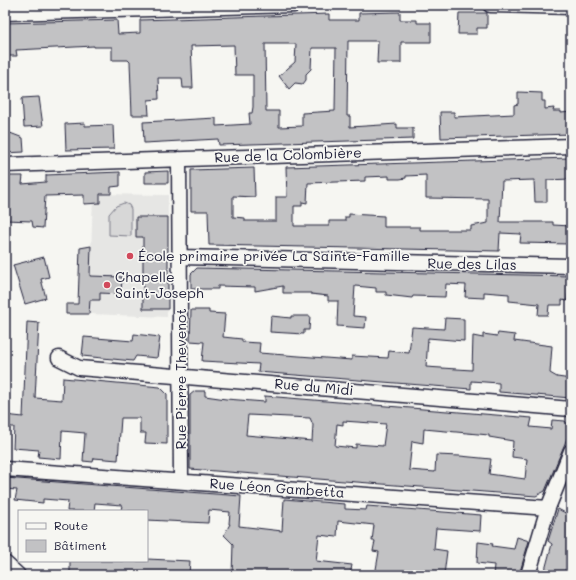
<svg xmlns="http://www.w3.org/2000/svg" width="576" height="580" viewBox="0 0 576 580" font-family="Mali,sans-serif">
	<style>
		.built { fill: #e6e6e4 }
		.green { fill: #d7d7d7; stroke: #7c7c89 }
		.building { fill: #c2c2c4; stroke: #22223b; fill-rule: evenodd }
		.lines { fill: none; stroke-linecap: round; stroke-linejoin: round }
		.minor-casing { stroke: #22223b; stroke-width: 17 }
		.minor { stroke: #f6f6f2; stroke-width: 14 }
		.poi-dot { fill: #d1495b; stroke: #f6f6f2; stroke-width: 1.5 }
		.labels { text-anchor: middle; stroke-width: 3.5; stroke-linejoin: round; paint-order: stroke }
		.street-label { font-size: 14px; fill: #22223b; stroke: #f6f6f2 }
		.poi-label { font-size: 14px; fill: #22223b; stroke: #f6f6f2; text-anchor: start }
	</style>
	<rect width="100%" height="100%" fill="#f6f6f2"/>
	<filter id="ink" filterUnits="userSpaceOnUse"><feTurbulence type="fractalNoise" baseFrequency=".025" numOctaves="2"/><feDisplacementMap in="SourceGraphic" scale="8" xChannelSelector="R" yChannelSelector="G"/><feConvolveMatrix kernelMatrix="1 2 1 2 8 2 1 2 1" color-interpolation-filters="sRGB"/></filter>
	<g filter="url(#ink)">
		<path class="built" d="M93 194 168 195 167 317 89 314Z"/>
		<path class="green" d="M124 203 129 205 131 209V236L109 235V214L116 206Z"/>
		<path class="building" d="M400 12V20H417V23H431V42H401V63H377L378 41H348L347 116H350V127L397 124V128H413V139L219 145 218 139 144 143 143 122 216 118V126L250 124 249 113H252L253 107V75H235L234 45 191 46 193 88H183L182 78H158L159 99 148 100 149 115H132L130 62 128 60H112V47H94V46L16 50 17 56H5V23L117 20 118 34 140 33V20L329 14V20H359V13ZM265 44H296L295 62 279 76 289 89 295 83 303 84 306 80V74L311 69 312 48H336L335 111 302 113V126L279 127V111H266Z
			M459 13H487V28H477V34H458Z
			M518 92 542 93V101H545V109L554 108 553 111H561V113L571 112V134L441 138 440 112H454V117L514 114V105L518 104Z
			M39 97 43 126 24 127 22 98Z
			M85 123V126L113 125 114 149 66 150 65 124Z
			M5 131 23 138 24 152 5 153Z
			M569 158 570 179 547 180V202H535L534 180 502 181 500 222H553V225L571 226V244L520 243 521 234 500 233 499 251 209 245 208 211H191V170L254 168 255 197 233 196V217L245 218V221H276V197H287L286 167ZM426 175V198L488 199V223L471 226V230H420V227H384V216L349 214V217H345V221H329V226H294V206H302V202L307 203 308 183 365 181V177L389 176V179H400L406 178V176Z
			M168 171V183H145V172Z
			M120 172V186L111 187V194H100V203L84 204V195L45 196 43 228 33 227 32 221 5 220V176H23L22 184 46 182V175Z
			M136 217H168V309H143V237H136Z
			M91 246 90 276 122 277 121 294 100 293V300H90L89 314H66V304H78L80 248Z
			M44 257 49 277 41 279 46 298 25 304 13 265Z
			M197 268 571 276V294H568L567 301 562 300V305H549L548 315H538L539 304 509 301V294L484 292V298L465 297 466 285 446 284 445 297 413 296 412 298 386 295V292H376V288L355 286 353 316 366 317 365 328 337 326 338 301H328V296L311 294V293H283V286L255 291V287L218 286V289H191V274Z
			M191 310H209V313L225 314 223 337 242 339V342L260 343 259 353 352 360V356L388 358 389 351 409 353 412 327 444 329 445 318 464 319V341L428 338 426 367 472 370 473 336 483 338V334L497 336 498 333 515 335 514 341 552 346 550 373 557 377 571 379V398L499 392V383L471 381V389L258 372 259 364 202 361 204 342 190 341Z
			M271 316 291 318V316H310L309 330H304V334L270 332Z
			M27 322 39 323 35 398 62 400 63 378 160 387 167 394V444L145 443 146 433H140V418H121L118 460 94 458 93 462 83 461 85 433 62 431 61 459 38 457 39 450 13 448 14 427H5V415L23 417Z
			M134 334 160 337 157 358 136 356 133 361 82 356 84 337 133 341Z
			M195 391H205V396L226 399 265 402V396L532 418 530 427 551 429 552 420 565 421 571 429 545 491 536 496 190 469V395ZM248 415 310 418 313 425 312 441 246 435ZM343 421 386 424 383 446 356 444V448L335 446 337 424 343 425ZM424 429 489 435V437L513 441 512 457 527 459 525 479 489 474 491 459 460 456 436 455 435 472 409 470 412 441 423 443Z
			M5 478 241 496 239 526 282 531 284 499 345 504V509L366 510 367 506 481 515 480 531 436 528 434 549 447 551 444 575H375L379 552 373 551 375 541H372L374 525 338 521 337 537 319 535 316 561 352 565 350 575H232L233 544 224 535 230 524H229L230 512 209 510 208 523 147 520V511H121L122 505 95 503 94 511H67L68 501 43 499V503L15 500 17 490 5 489Z
			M558 509 571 516V571L566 569 561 575 545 570 552 544 548 541Z
			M517 537 529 541 519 575H493L494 565 477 563 478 542 493 544 492 546 514 549Z
			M147 559 190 561 189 575H70V561H147Z"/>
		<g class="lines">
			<defs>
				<path id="minor" d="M490 5 571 7
					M5 13 294 5
					M179 159 181 480
					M5 165 571 146
					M180 257 571 266
					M59 358 79 368 571 409
					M5 469 548 508
					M5 563 18 575
					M528 575 548 508 571 451"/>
			</defs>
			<use href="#minor" class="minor-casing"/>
			<use href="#minor" class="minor"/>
		</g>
	</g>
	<g class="poi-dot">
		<circle cx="130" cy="256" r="4"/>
		<circle cx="107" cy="285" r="4"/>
	</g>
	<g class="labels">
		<g class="street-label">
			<text transform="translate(288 155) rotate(-2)" y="5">Rue de la Colombière</text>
			<text transform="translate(472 264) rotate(1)" y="5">Rue des Lilas</text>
			<text transform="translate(181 379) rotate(-90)" y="5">Rue Pierre Thevenot</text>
			<text transform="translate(314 387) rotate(5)" y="5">Rue du Midi</text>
			<text transform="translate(277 488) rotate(4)" y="5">Rue Léon Gambetta</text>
		</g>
		<g class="poi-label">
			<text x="138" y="261">École primaire privée La Sainte-Famille</text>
			<text x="115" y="282">Chapelle<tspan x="115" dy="16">Saint-Joseph</tspan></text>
		</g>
	</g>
	<rect width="576" height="580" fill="none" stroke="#f6f6f2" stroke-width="20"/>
	<rect x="10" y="10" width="556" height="560" fill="none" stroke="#22223b" stroke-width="1.5" filter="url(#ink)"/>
	<rect x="18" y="510" width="130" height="52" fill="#f6f6f2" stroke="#a1a1a9"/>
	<rect x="26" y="523" width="20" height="6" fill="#f6f6f2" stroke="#a1a1a9"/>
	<text x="54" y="530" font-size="12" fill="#22223b">Route</text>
	<rect x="26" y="540" width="20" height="12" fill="#c2c2c4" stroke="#a1a1a9"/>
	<text x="54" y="550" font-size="12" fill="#22223b">Bâtiment</text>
</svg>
